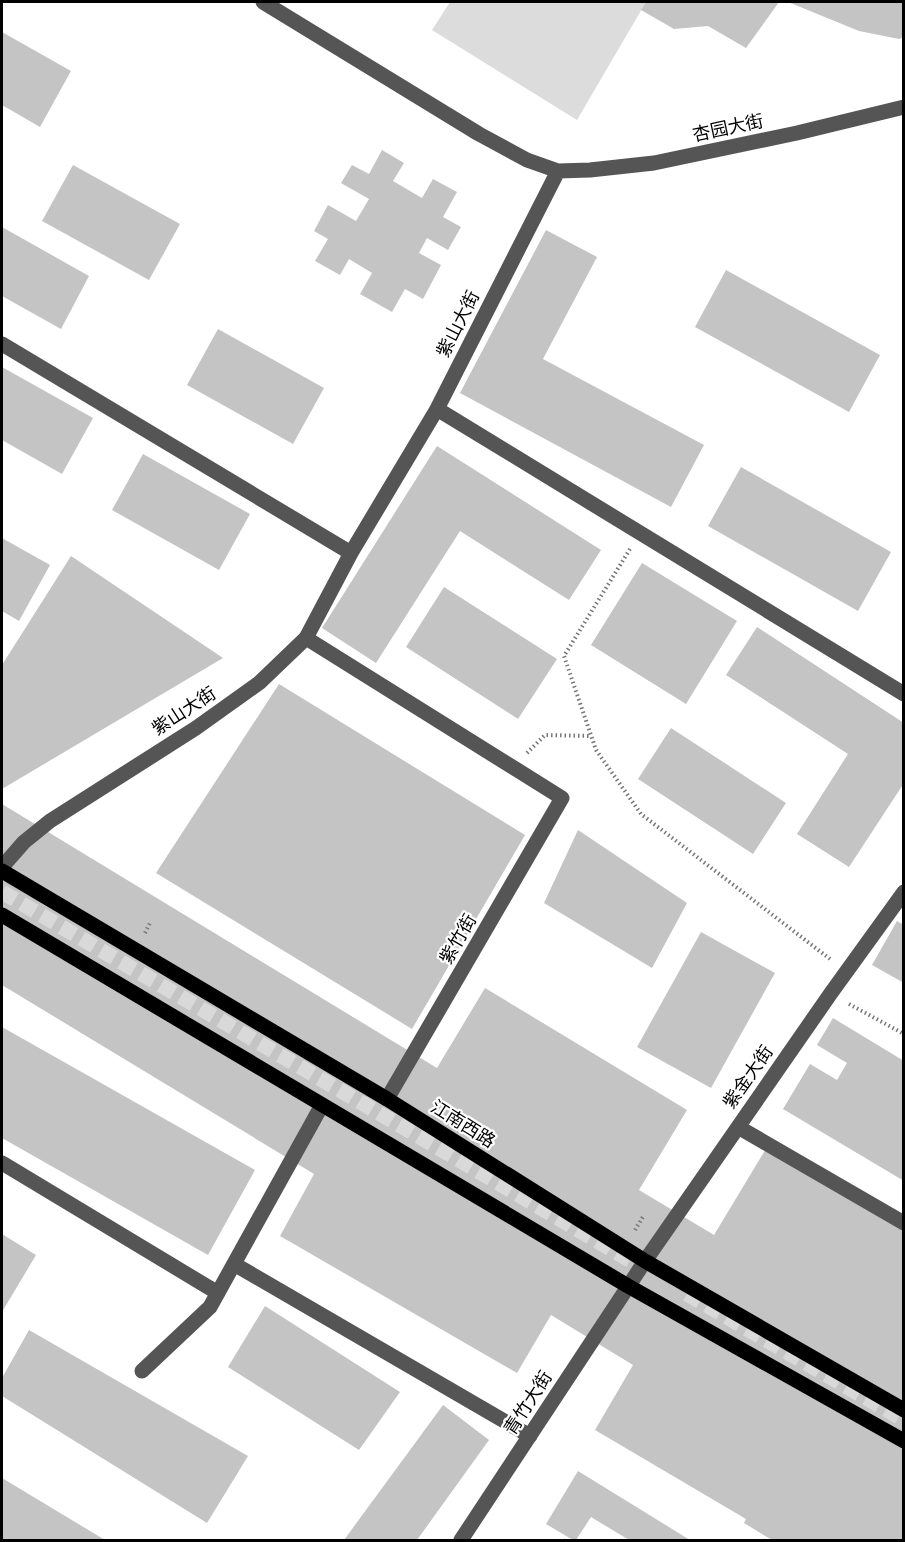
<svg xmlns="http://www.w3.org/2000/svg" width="905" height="1542" viewBox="0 0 905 1542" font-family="'Archivo Narrow','Noto Sans SC',sans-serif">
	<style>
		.green { fill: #dcdcdc }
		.building { fill: #c4c4c4 }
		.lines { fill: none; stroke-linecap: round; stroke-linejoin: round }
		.minor-tunnel { stroke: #d9d9d9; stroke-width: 15; stroke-dasharray: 15 8; stroke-linecap: butt }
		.path { stroke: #777; stroke-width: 4; stroke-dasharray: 1.5 3; stroke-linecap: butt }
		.minor { stroke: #555; stroke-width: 15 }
		.major { stroke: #000; stroke-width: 15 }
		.labels { text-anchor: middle; stroke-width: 4.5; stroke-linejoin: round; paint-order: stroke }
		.street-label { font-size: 18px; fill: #000; stroke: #fff }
	</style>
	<rect width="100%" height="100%" fill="#fff"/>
	<path class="green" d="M450 2H646L577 120 432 30Z"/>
	<path class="building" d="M646 2H779L746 48 708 26 674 29 641 10Z
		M788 2H904V37L899 39 859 31Z
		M2 32 71 71 40 127 2 105Z
		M382 150 404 163 393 181 422 198 433 179 457 192 443 217 461 227 448 250 427 238 419 253 441 265 423 299 405 289 392 312 360 294 372 273 349 259 340 275 315 261 328 239 314 231 328 205 356 221 369 199 341 183 352 165 369 174Z
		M73 165 180 224 149 280 42 221Z
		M2 227 89 276 61 329 2 296Z
		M546 230 597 257 543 359 704 445 671 507 460 393Z
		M726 270 880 355 849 412 695 327Z
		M218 329 324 388 293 444 187 385Z
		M2 367 93 418 62 474 2 440Z
		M437 446 601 550 569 600 460 531 376 663 322 628Z
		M143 454 250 514 219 570 112 510Z
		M741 467 891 552 858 611 708 526Z
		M2 538 50 565 19 621 2 611Z
		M71 556 223 658 2 789V665Z
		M642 563 737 621 686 704 591 645Z
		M444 587 557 659 518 719 406 647Z
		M757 627 904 723V783L849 867 797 834 848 754 726 675Z
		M279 684 525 835 412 1029 156 873Z
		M671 728 786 803 753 854 638 779Z
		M2 804 437 1068 485 988 687 1110 639 1190 714 1235 767 1147 904 1230V1540H772L744 1523 746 1519 595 1430 633 1365 551 1315 517 1373 280 1236 314 1174 2 985Z
		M578 830 687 903 652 968 544 903Z
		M897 921 904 925V983L872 965Z
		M701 932 775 973 711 1088 637 1047Z
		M833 1018 904 1061V1181L783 1109 810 1064 837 1080 847 1063 817 1045Z
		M2 1027 255 1170 208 1255 2 1138Z
		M2 1234 36 1255 2 1312Z
		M265 1306 400 1392 359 1450 228 1367Z
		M29 1330 248 1456 207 1523 2 1396V1378Z
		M443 1405 489 1440 417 1540H344Z
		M578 1471 690 1540H629L591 1517 576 1540H573L546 1524Z
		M2 1478 105 1540H2Z"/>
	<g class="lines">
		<path class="minor-tunnel" d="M2 892 643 1268
			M687 1294 904 1420"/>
		<path class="path" d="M630 549 564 656 596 750 641 814 830 959
			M527 753 545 735 591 736
			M145 933 150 923
			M849 1004 904 1034
			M635 1230 644 1215"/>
		<path class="minor" d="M263 2 479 134 527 160 558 171 590 170 654 163 797 133 904 107
			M2 344 351 553
			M437 409 904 694
			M306 638 562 798 387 1099
			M2 867 24 842 50 821 196 728 259 683 306 638 351 553 437 409 558 171
			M738 1127 904 1223
			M2 1163 218 1293
			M234 1264 530 1436
			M142 1371 210 1307 322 1105
			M461 1540 645 1261 831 993 904 892"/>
		<path class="major" d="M2 871 387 1099 645 1261 904 1410
			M2 915 628 1286 904 1441"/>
	</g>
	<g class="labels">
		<g class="street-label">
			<text transform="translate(728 128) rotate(-12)" y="6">杏园大街</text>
			<text transform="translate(458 324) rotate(-63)" y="6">紫山大街</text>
			<text transform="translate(184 711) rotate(-33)" y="6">紫山大街</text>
			<text transform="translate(458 939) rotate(-60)" y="6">紫竹街</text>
			<text transform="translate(748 1077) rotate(-55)" y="6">紫金大街</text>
			<text transform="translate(463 1124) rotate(32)" y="6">江南西路</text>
			<text transform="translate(528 1403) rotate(-57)" y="6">青竹大街</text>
		</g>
	</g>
	<rect width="905" height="1542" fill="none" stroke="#000000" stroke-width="6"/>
</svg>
